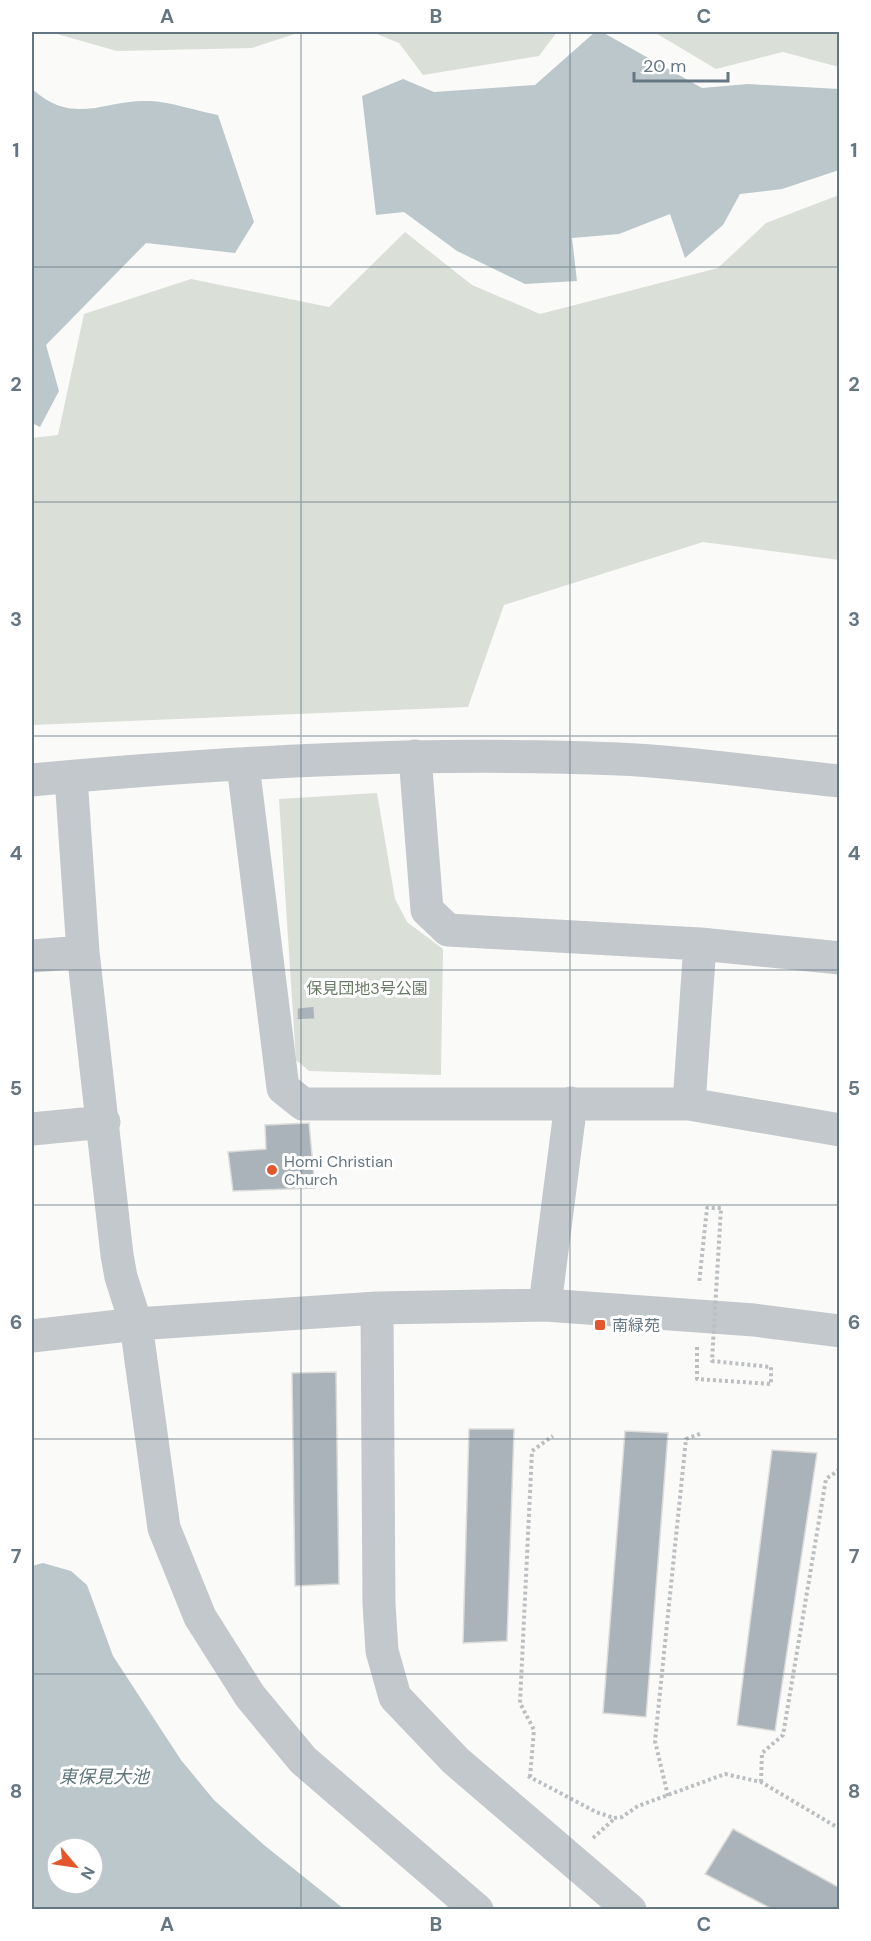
<svg xmlns="http://www.w3.org/2000/svg" width="871" height="1941" viewBox="0 0 871 1941" font-family="'DM Sans','Noto Sans JP',sans-serif">
	<style>
		.green { fill: #dadfd7 }
		.water { fill: #bbc7cb; fill-rule: evenodd }
		.building { fill: #aab3b9; stroke: #dcdcda; stroke-width: 1.5 }
		.lines { fill: none; stroke-linecap: round; stroke-linejoin: round }
		.path { stroke: #bbbfc2; stroke-width: 4; stroke-dasharray: 3 3; stroke-linecap: butt }
		.minor { stroke: #c3c8cc; stroke-width: 33 }
		.path-bridge { stroke: #bbbfc2; stroke-width: 4; stroke-dasharray: 3 3; stroke-linecap: butt }
		.grid { fill: none; stroke: #657683; stroke-width: 1.5; stroke-opacity: 0.55 }
		.poi-dot { fill: #e4572e; stroke: #fff; stroke-width: 2 }
		.labels { text-anchor: middle; stroke-width: 6; stroke-linejoin: round; paint-order: stroke }
		.park-label { font-size: 16px; fill: #687a64; stroke: #fff }
		.poi-label { font-size: 16px; fill: #657683; stroke: #fff; text-anchor: start }
		.water-label { font-size: 18px; font-style: italic; fill: #60757c; stroke: #fff }
		.neatline { fill: none; stroke: #657683; stroke-width: 2 }
		.grid-label { font-size: 20px; text-anchor: middle; font-weight: bold; fill: #657683 }
	</style>
	<rect width="100%" height="100%" fill="#fafaf8"/>
	<path class="green" d="M50 32H301L252 48 117 51Z
		M372 32H557L539 56 423 75 399 43Z
		M654 32H839V67L783 52 716 69Z
		M839 195V560L703 542 504 605 468 707 32 725V438L58 435 84 314 191 279 329 307 405 232 472 285 540 314 718 268 766 223Z
		M377 793 395 899 407 922 443 949 441 1075 309 1071 296 1060 279 799Z"/>
	<path class="water" d="M595 32H602L702 88 748 84 839 89V170L782 189 740 194 723 225 685 258 670 214 619 234 572 238 577 281 525 284 457 251 404 212 376 215 362 96 403 79 434 92 535 85Z
		M32 89C75 127 104 99 150 101 172 102 196 111 218 115L254 222 235 253 146 243 46 345 59 391 40 427 32 423Z
		M43 1563 71 1571 87 1585 113 1656 181 1760 214 1800 264 1845 344 1909H32V1566ZM57 1848H93V1884H57Z"/>
	<path class="building" d="M314 1006 315 1019 297 1020V1008Z
		M309 1123 315 1188 233 1191 228 1152 266 1149 265 1125Z
		M336 1372 339 1584 295 1586 292 1373Z
		M469 1429H514L507 1641 463 1643Z
		M625 1431 668 1433 646 1717 603 1713Z
		M772 1450 817 1453 775 1731 737 1725Z
		M733 1829 840 1888V1910H774L705 1874Z"/>
	<g class="lines">
		<path class="path" d="M528 1776 596 1812 614 1818 622 1817 638 1806 725 1774 761 1782 840 1829
			M530 1777 534 1730 520 1703 532 1451 553 1436
			M761 1782 762 1753 783 1735 826 1479 840 1469
			M668 1796 655 1741 686 1439 702 1433
			M593 1838 614 1819"/>
		<path class="minor" d="M415 756 427 910 448 930 700 944 840 958
			M243 765 283 1088 303 1104H689L840 1130
			M71 777 83 952 117 1255 121 1277 136 1324 164 1528 200 1617 250 1696 303 1760 477 1910
			M32 780C226 762 423 751 618 759 691 762 766 774 840 781
			M32 956 83 952
			M689 1104 700 944
			M32 1129 104 1122
			M545 1305 571 1103
			M377 1308 379 1604 382 1651 395 1697 456 1761 630 1910
			M32 1336 136 1324 377 1308 545 1305 754 1320 840 1331"/>
		<path class="path-bridge" d="M697 1347V1379L771 1384V1367L712 1361 721 1208H707L699 1284"/>
	</g>
	<path class="grid" d="M301 32V1910M570 32V1910M32 267H840M32 502H840M32 736H840M32 970H840M32 1205H840M32 1439H840M32 1674H840"/>
	<g class="poi-dot">
		<circle cx="272" cy="1170" r="6"/>
		<rect x="594" y="1319" width="12" height="12" rx="3"/>
	</g>
	<g class="labels">
		<g class="park-label">
			<text x="367" y="994">保見団地3号公園</text>
		</g>
		<g class="poi-label">
			<text x="284" y="1167">Homi Christian<tspan x="284" dy="18">Church</tspan></text>
			<text x="612" y="1331">南緑苑</text>
		</g>
		<g class="water-label">
			<text x="104" y="1783">東保見大池</text>
		</g>
	</g>
	<rect width="871" height="1941" fill="none" stroke="#ffffff" stroke-width="66"/>
	<g transform="translate(75 1866) rotate(119)"><circle r="28" fill="#ffffff" stroke="#c1c8cd" stroke-width="1.5"/>
	<path d="M0-4.5L10 22L0 15L-10 22Z" fill="#e4572e"/>
	<text y="-9" font-size="16" font-weight="bold" text-anchor="middle" fill="#657683">N</text>
	</g>
	<path d="M634 72v9h94v-9" fill="none" stroke="#657683" stroke-width="3"/>
	<text x="643" y="72" font-size="18" fill="#657683" stroke="#ffffff" stroke-width="4.5" paint-order="stroke">20 m</text>
	<rect x="33" y="33" width="805" height="1875" class="neatline"/>
	<g class="grid-label">
		<text x="167" y="23">A</text>
		<text x="436" y="23">B</text>
		<text x="704" y="23">C</text>
		<text x="16" y="157">1</text>
		<text x="854" y="157">1</text>
		<text x="16" y="391">2</text>
		<text x="854" y="391">2</text>
		<text x="16" y="626">3</text>
		<text x="854" y="626">3</text>
		<text x="16" y="860">4</text>
		<text x="854" y="860">4</text>
		<text x="16" y="1095">5</text>
		<text x="854" y="1095">5</text>
		<text x="16" y="1329">6</text>
		<text x="854" y="1329">6</text>
		<text x="16" y="1563">7</text>
		<text x="854" y="1563">7</text>
		<text x="16" y="1798">8</text>
		<text x="854" y="1798">8</text>
		<text x="167" y="1931">A</text>
		<text x="436" y="1931">B</text>
		<text x="704" y="1931">C</text>
	</g>
</svg>
